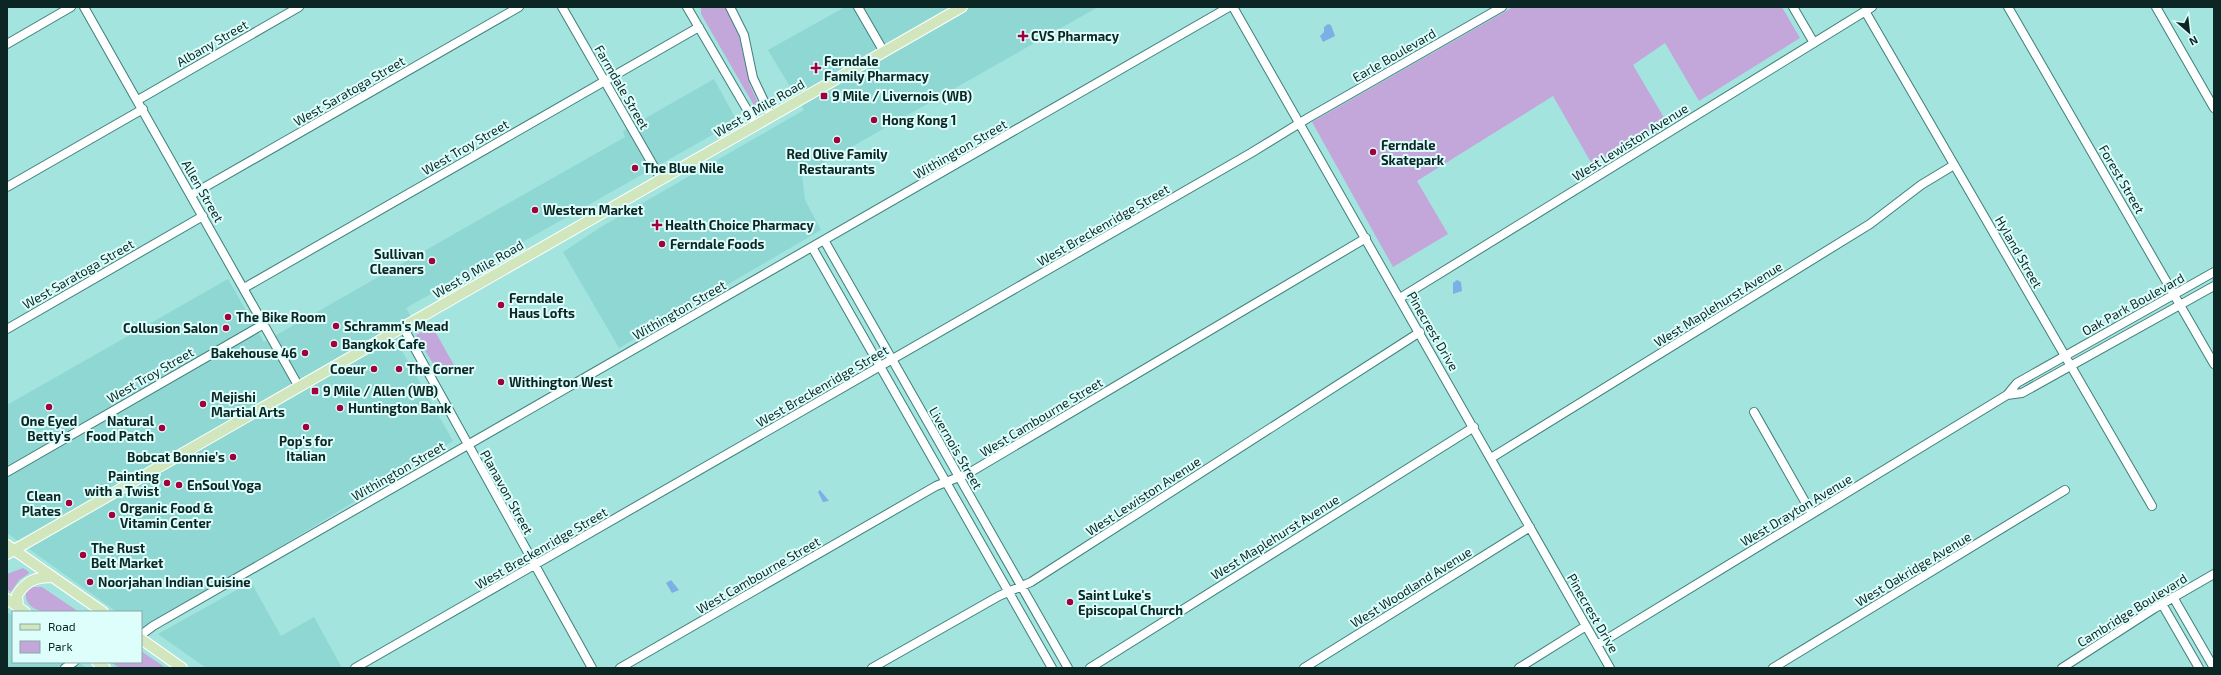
<svg xmlns="http://www.w3.org/2000/svg" width="2221" height="675" viewBox="0 0 2221 675" font-family="'Exo 2',sans-serif">
	<style>
		.built { fill: #8ed7d2 }
		.green { fill: #c4a7da }
		.water { fill: #7bafe5 }
		.lines { fill: none; stroke-linecap: round; stroke-linejoin: round }
		.minor-casing { stroke: #3f7f7b; stroke-width: 10 }
		.major-casing { stroke: #fff; stroke-width: 12 }
		.minor { stroke: #fff; stroke-width: 8 }
		.major { stroke: #d1e6bc; stroke-width: 10 }
		.poi-dot { fill: #a0013d; stroke: #defefb; stroke-width: 1.5 }
		.labels { text-anchor: middle; stroke-width: 4; stroke-linejoin: round; paint-order: stroke }
		.poi-label { font-size: 13px; font-weight: bold; fill: #0b2624; stroke: #defefb; text-anchor: start }
		.street-label { font-size: 13px; fill: #0b2624; stroke: #defefb }
	</style>
	<rect width="100%" height="100%" fill="#a3e4df"/>
	<path class="built" d="M845 7H1098L802 175 805 200 821 230 619 348 563 252 601 227 804 110 768 50Z
		M714 79 737 121 406 308 418 329 397 342 453 441 143 631 141 630V612H117L7 533V405L228 279 264 342 625 137 623 131Z
		M251 582 281 636 314 617 342 668H206L158 634Z
		M7 612 13 616V662H78L87 668H7Z"/>
	<path class="green" d="M701 7H725L739 35 750 85 760 107 756 109 701 14Z
		M1513 7H1782L1800 38 1699 101 1665 43 1633 65 1666 121 1593 166 1553 96 1417 181 1448 234 1393 267 1312 122Z
		M432 326 454 365 439 374 416 335Z
		M23 568 29 572 28 574 19 580 11 592 7 589V574Z
		M33 587H42L79 612C62 612 22 618 26 591Z
		M141 651 166 668H119L111 662H141Z"/>
	<path class="water" d="M1328 24 1331 25 1335 36 1323 42 1320 36 1324 32V27Z
		M1457 280 1461 282 1462 291 1453 294V283Z
		M820 490 829 501 823 502 818 492Z
		M671 580 679 590 672 593 666 583Z"/>
	<g class="lines">
		<defs>
			<path id="minor" d="M84 7 299 387
				M562 7 661 179
				M687 7 756 125
				M730 7 744 35 753 78 771 116
				M858 7 884 52
				M1233 7 1610 668
				M1793 7 1814 43
				M2008 7 2214 364
				M2156 7 2214 108
				M1865 11 2152 506
				M7 44 71 7
				M138 100 299 7
				M7 187 143 109
				M191 195 519 7
				M824 240 1068 668
				M812 247 1052 668
				M244 288 699 27
				M1400 298 1872 7
				M403 327 592 668
				M7 329 203 216
				M2007 395 2022 393 2214 286
				M1754 412 1812 514
				M1491 458 1870 224 1921 185 1954 165
				M7 472 264 324
				M2173 597 2214 668
				M2162 604 2199 668
				M141 635 153 626 1229 7
				M1597 645 2007 395 2017 383 2214 272
				M65 668 74 662
				M355 668 1251 153 1308 118 1502 7
				M620 668 936 486 969 473 1366 238
				M872 668 999 596 1031 582 1420 332
				M1090 668 1474 427
				M1304 668 1530 527
				M1519 668 1586 626
				M1773 668 2065 490
				M2062 668 2155 608 2214 574"/>
			<path id="major" d="M7 545 103 612
				M7 554 962 7
				M7 599 25 612
				M18 607 17 595C27 580 36 577 53 577
				M141 639 182 668
				M97 662 105 668"/>
		</defs>
		<use href="#minor" class="minor-casing"/>
		<use href="#major" class="major-casing"/>
		<use href="#minor" class="minor"/>
		<use href="#major" class="major"/>
	</g>
	<g class="poi-dot">
		<path d="M1021 30h4v4h4v4h-4v4h-4v-4h-4v-4h4z"/>
		<path d="M814 62h4v4h4v4h-4v4h-4v-4h-4v-4h4z"/>
		<rect x="820" y="92" width="8" height="8" rx="2"/>
		<circle cx="874" cy="120" r="4"/>
		<circle cx="837" cy="140" r="4"/>
		<circle cx="1373" cy="152" r="4"/>
		<circle cx="635" cy="168" r="4"/>
		<circle cx="535" cy="210" r="4"/>
		<path d="M655 219h4v4h4v4h-4v4h-4v-4h-4v-4h4z"/>
		<circle cx="662" cy="244" r="4"/>
		<circle cx="432" cy="261" r="4"/>
		<circle cx="501" cy="305" r="4"/>
		<circle cx="228" cy="317" r="4"/>
		<circle cx="336" cy="326" r="4"/>
		<circle cx="226" cy="328" r="4"/>
		<circle cx="334" cy="344" r="4"/>
		<circle cx="305" cy="353" r="4"/>
		<circle cx="374" cy="369" r="4"/>
		<circle cx="399" cy="369" r="4"/>
		<circle cx="501" cy="382" r="4"/>
		<rect x="311" y="387" width="8" height="8" rx="2"/>
		<circle cx="203" cy="404" r="4"/>
		<circle cx="49" cy="407" r="4"/>
		<circle cx="340" cy="408" r="4"/>
		<circle cx="306" cy="427" r="4"/>
		<circle cx="162" cy="428" r="4"/>
		<circle cx="233" cy="457" r="4"/>
		<circle cx="167" cy="483" r="4"/>
		<circle cx="179" cy="485" r="4"/>
		<circle cx="69" cy="503" r="4"/>
		<circle cx="112" cy="515" r="4"/>
		<circle cx="83" cy="555" r="4"/>
		<circle cx="90" cy="582" r="4"/>
		<circle cx="1070" cy="602" r="4"/>
	</g>
	<g class="labels">
		<g class="poi-label">
			<text x="1031" y="41">CVS Pharmacy</text>
			<text x="824" y="66">Ferndale<tspan x="824" dy="15">Family Pharmacy</tspan></text>
			<text x="832" y="101">9 Mile / Livernois (WB)</text>
			<text x="882" y="125">Hong Kong 1</text>
			<text x="1381" y="150">Ferndale<tspan x="1381" dy="15">Skatepark</tspan></text>
			<text x="837" y="159" text-anchor="middle">Red Olive Family<tspan x="837" dy="15">Restaurants</tspan></text>
			<text x="643" y="173">The Blue Nile</text>
			<text x="543" y="215">Western Market</text>
			<text x="665" y="230">Health Choice Pharmacy</text>
			<text x="670" y="249">Ferndale Foods</text>
			<text x="424" y="259" text-anchor="end">Sullivan<tspan x="424" dy="15">Cleaners</tspan></text>
			<text x="509" y="303">Ferndale<tspan x="509" dy="15">Haus Lofts</tspan></text>
			<text x="236" y="322">The Bike Room</text>
			<text x="344" y="331">Schramm's Mead</text>
			<text x="218" y="333" text-anchor="end">Collusion Salon</text>
			<text x="342" y="349">Bangkok Cafe</text>
			<text x="297" y="358" text-anchor="end">Bakehouse 46</text>
			<text x="366" y="374" text-anchor="end">Coeur</text>
			<text x="407" y="374">The Corner</text>
			<text x="509" y="387">Withington West</text>
			<text x="323" y="396">9 Mile / Allen (WB)</text>
			<text x="211" y="402">Mejishi<tspan x="211" dy="15">Martial Arts</tspan></text>
			<text x="348" y="413">Huntington Bank</text>
			<text x="49" y="426" text-anchor="middle">One Eyed<tspan x="49" dy="15">Betty's</tspan></text>
			<text x="154" y="426" text-anchor="end">Natural<tspan x="154" dy="15">Food Patch</tspan></text>
			<text x="306" y="446" text-anchor="middle">Pop's for<tspan x="306" dy="15">Italian</tspan></text>
			<text x="225" y="462" text-anchor="end">Bobcat Bonnie’s</text>
			<text x="159" y="481" text-anchor="end">Painting<tspan x="159" dy="15">with a Twist</tspan></text>
			<text x="187" y="490">EnSoul Yoga</text>
			<text x="61" y="501" text-anchor="end">Clean<tspan x="61" dy="15">Plates</tspan></text>
			<text x="120" y="513">Organic Food &amp;<tspan x="120" dy="15">Vitamin Center</tspan></text>
			<text x="91" y="553">The Rust<tspan x="91" dy="15">Belt Market</tspan></text>
			<text x="98" y="587">Noorjahan Indian Cuisine</text>
			<text x="1078" y="600">Saint Luke's<tspan x="1078" dy="15">Episcopal Church</tspan></text>
		</g>
		<g class="street-label">
			<text transform="translate(212 43) rotate(-30)" y="5">Albany Street</text>
			<text transform="translate(1394 55) rotate(-30)" y="5">Earle Boulevard</text>
			<text transform="translate(622 87) rotate(60)" y="5">Farmdale Street</text>
			<text transform="translate(349 91) rotate(-30)" y="5">West Saratoga Street</text>
			<text transform="translate(759 108) rotate(-30)" y="5">West 9 Mile Road</text>
			<text transform="translate(1630 142) rotate(-32)" y="5">West Lewiston Avenue</text>
			<text transform="translate(465 147) rotate(-30)" y="5">West Troy Street</text>
			<text transform="translate(960 149) rotate(-30)" y="5">Withington Street</text>
			<text transform="translate(2122 179) rotate(60)" y="5">Forest Street</text>
			<text transform="translate(203 191) rotate(60)" y="5">Allen Street</text>
			<text transform="translate(1103 225) rotate(-30)" y="5">West Breckenridge Street</text>
			<text transform="translate(2019 252) rotate(60)" y="5">Hyland Street</text>
			<text transform="translate(478 269) rotate(-30)" y="5">West 9 Mile Road</text>
			<text transform="translate(78 274) rotate(-30)" y="5">West Saratoga Street</text>
			<text transform="translate(1718 304) rotate(-32)" y="5">West Maplehurst Avenue</text>
			<text transform="translate(2133 304) rotate(-29)" y="5">Oak Park Boulevard</text>
			<text transform="translate(679 310) rotate(-30)" y="5">Withington Street</text>
			<text transform="translate(1433 331) rotate(60)" y="5">Pinecrest Drive</text>
			<text transform="translate(150 375) rotate(-30)" y="5">West Troy Street</text>
			<text transform="translate(822 386) rotate(-30)" y="5">West Breckenridge Street</text>
			<text transform="translate(1041 417) rotate(-31)" y="5">West Cambourne Street</text>
			<text transform="translate(956 448) rotate(60)" y="5">Livernois Street</text>
			<text transform="translate(398 471) rotate(-30)" y="5">Withington Street</text>
			<text transform="translate(507 492) rotate(61)" y="5">Planavon Street</text>
			<text transform="translate(1143 496) rotate(-33)" y="5">West Lewiston Avenue</text>
			<text transform="translate(1796 510) rotate(-31)" y="5">West Drayton Avenue</text>
			<text transform="translate(1275 537) rotate(-32)" y="5">West Maplehurst Avenue</text>
			<text transform="translate(541 548) rotate(-30)" y="5">West Breckenridge Street</text>
			<text transform="translate(1913 569) rotate(-31)" y="5">West Oakridge Avenue</text>
			<text transform="translate(758 575) rotate(-30)" y="5">West Cambourne Street</text>
			<text transform="translate(1411 587) rotate(-32)" y="5">West Woodland Avenue</text>
			<text transform="translate(2132 610) rotate(-32)" y="5">Cambridge Boulevard</text>
			<text transform="translate(1593 613) rotate(60)" y="5">Pinecrest Drive</text>
		</g>
	</g>
	<rect width="2221" height="675" fill="none" stroke="#0b2624" stroke-width="16"/>
	<rect x="12" y="611" width="130" height="52" fill="#defefb" stroke="#8aa8a5"/>
	<rect x="20" y="624" width="20" height="6" fill="#d1e6bc" stroke="#8aa8a5"/>
	<text x="48" y="631" font-size="12" fill="#0b2624">Road</text>
	<rect x="20" y="641" width="20" height="12" fill="#c4a7da" stroke="#8aa8a5"/>
	<text x="48" y="651" font-size="12" fill="#0b2624">Park</text>
	<g transform="translate(2189 32) rotate(152)" stroke="#defefb" stroke-width="3" paint-order="stroke">
	<path d="M0-3L7 15L0 10L-7 15Z" fill="#0b2624"/>
	<text y="-6" font-size="11" font-weight="bold" text-anchor="middle" fill="#0b2624">N</text>
	</g>
</svg>
